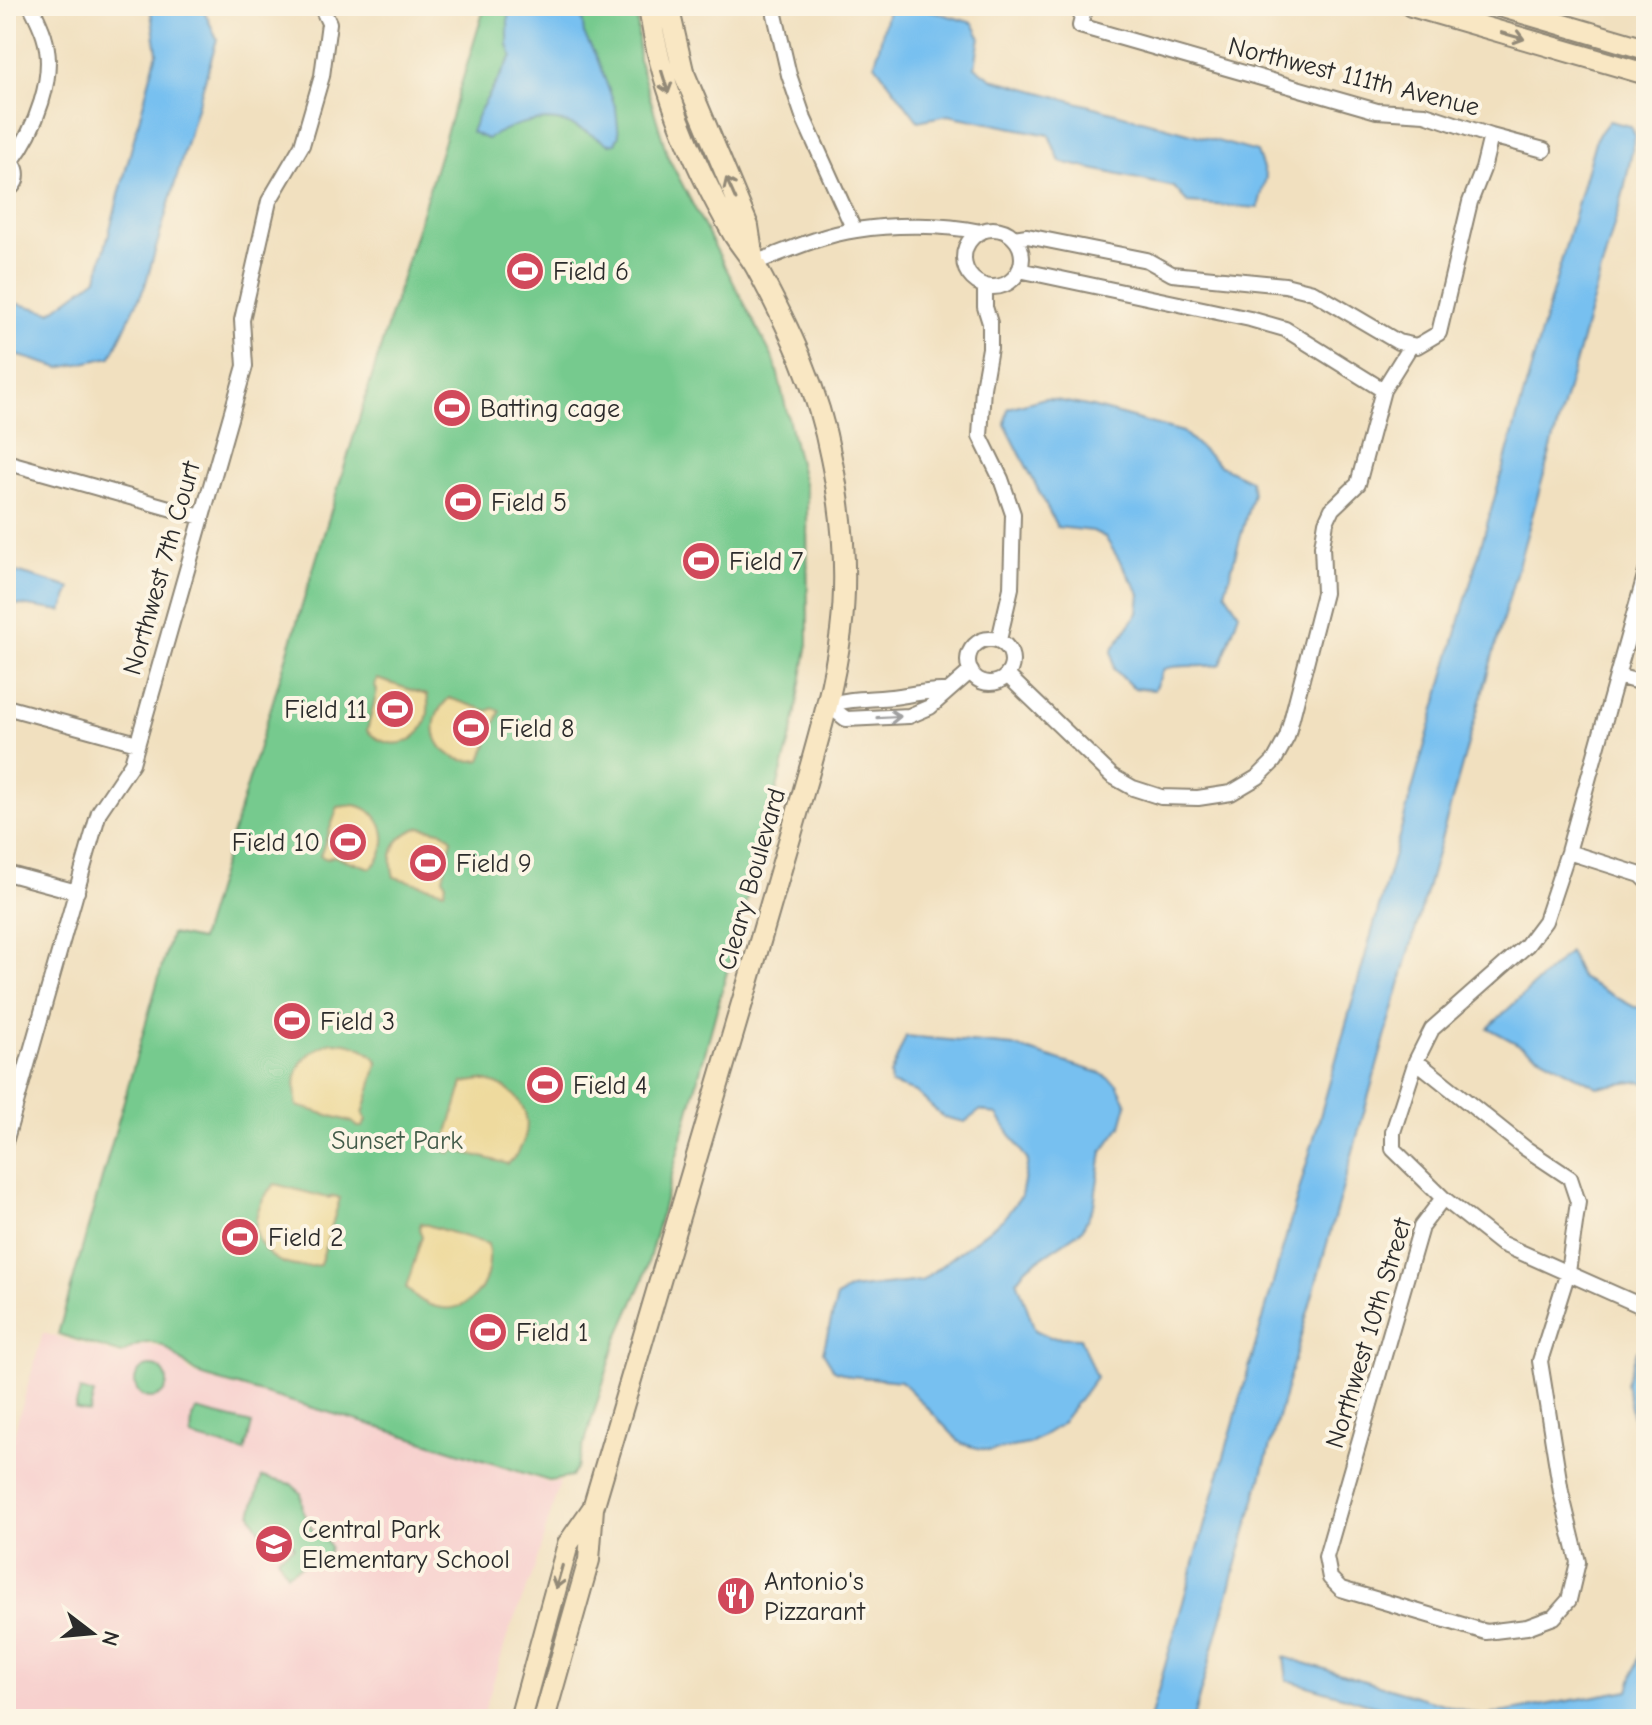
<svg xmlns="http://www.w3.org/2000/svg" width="1652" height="1725" viewBox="0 0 1652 1725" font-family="'Comic Neue',sans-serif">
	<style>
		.built { fill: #f7d0ce }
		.green { fill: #76ca8e; stroke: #507a5c; stroke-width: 2 }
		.sand { fill: #eeda9e; stroke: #8c8264; stroke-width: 2 }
		.water { fill: #77c0f0; stroke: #51768e; stroke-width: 2 }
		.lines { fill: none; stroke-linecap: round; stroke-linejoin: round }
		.street-casing { stroke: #8e8675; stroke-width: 18 }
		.secondary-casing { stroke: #8e8675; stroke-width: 24 }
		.street { stroke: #fff; stroke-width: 14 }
		.secondary { stroke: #f9e7c3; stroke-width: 20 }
		.oneway { stroke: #928977 }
		.oneway2 { stroke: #a0a0a0 }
		.labels { text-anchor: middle; stroke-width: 8; stroke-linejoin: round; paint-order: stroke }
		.street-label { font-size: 26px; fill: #2b2b2b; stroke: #fcf5e5 }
		.poi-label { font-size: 26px; fill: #2b2b2b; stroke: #fcf5e5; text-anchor: start }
		.park-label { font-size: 26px; fill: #425b49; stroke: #fcf5e5 }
	</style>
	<rect width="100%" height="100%" fill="#fcf5e5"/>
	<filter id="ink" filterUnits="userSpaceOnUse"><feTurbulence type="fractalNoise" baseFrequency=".0125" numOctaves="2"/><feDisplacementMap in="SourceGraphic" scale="16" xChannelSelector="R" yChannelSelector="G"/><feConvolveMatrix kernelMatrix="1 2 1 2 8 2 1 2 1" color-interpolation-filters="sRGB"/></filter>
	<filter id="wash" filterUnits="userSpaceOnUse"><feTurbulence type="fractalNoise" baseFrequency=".006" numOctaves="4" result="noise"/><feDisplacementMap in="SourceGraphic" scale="32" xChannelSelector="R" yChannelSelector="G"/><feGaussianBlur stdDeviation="1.8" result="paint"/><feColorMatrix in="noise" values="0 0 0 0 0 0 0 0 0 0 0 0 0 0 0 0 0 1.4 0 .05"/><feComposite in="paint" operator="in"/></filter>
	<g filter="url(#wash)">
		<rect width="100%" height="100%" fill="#f1e0bf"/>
		<path class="built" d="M43 1333 121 1356 133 1348 147 1345 164 1348 177 1357 190 1372 204 1378 401 1434 548 1483 560 1482 533 1573 508 1634 482 1719H6V1461Z"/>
		<path class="green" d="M485 6H637L639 61 668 157 775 362 807 497 808 643 793 729 643 1281 617 1339 577 1467 571 1477 549 1481 365 1423 203 1376C172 1362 164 1324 122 1354L58 1334 171 934 200 940Z
			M135 1382a16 16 0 1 1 32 0a16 16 0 1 1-32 0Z
			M80 1390 94 1394 89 1413 75 1409Z
			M196 1410 252 1424 245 1452 191 1437 192 1418Z
			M262 1477 291 1484 301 1493 303 1512 315 1534 326 1540 330 1547 327 1559 317 1567 304 1564 287 1574 277 1557 294 1547 280 1521 260 1531 251 1514Z"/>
		<path class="sand" d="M377 679 427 695C436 735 398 760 367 731L377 691 375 685Z
			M449 698 488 711 494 708 500 711 481 760C440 767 418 727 449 698Z
			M355 805C386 812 394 846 371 868L333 856 327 859 320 856 338 807Z
			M421 827 444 832 452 839 443 878 446 884 444 891 394 877C387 852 396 835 421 827Z
			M332 1042C352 1042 364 1047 378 1061L363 1114 366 1120 363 1127H358L352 1122 297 1106C291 1072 299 1054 332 1042Z
			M481 1080C528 1087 542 1131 508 1164L455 1150 450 1153 443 1150 463 1083Z
			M275 1184 328 1198 334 1196 340 1198 320 1265C263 1276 234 1225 275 1184Z
			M421 1223 488 1244C497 1301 447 1331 406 1288L422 1236 419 1229Z"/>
		<path class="water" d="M150 6H202L217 39 145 286 111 357 60 368 6 352V301L51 312 97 278 157 52Z
			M508 6H581L584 34 597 58 616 109 619 136 615 143 609 144C594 137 578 125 562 122 536 116 508 126 487 139L471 132 479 112 512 56 508 45Z
			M889 6H915L973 23 980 37 975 67 993 79 1257 152 1266 177 1258 208 1188 203 1174 187 1060 162 1049 135 948 115 918 121 875 64Z
			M1609 121 1630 126 1635 136 1624 190 1193 1719H1150L1596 138Z
			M1045 398 1092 407 1183 432 1220 466 1250 480 1253 493 1225 592 1239 613 1221 664C1201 669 1184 663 1164 669L1154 690 1133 688 1114 669 1112 650 1138 613 1140 594 1105 537 1093 531 1057 527 1005 424 1008 408Z
			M6 569 71 588 62 611 6 603Z
			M1569 952 1581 978 1634 1007 1646 1008V1084L1641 1081 1597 1087 1488 1028Z
			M906 1036 1013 1046 1100 1073 1117 1084 1127 1104 1121 1126 1102 1152 1094 1205 1082 1230 1026 1268 1017 1280 1035 1330 1050 1337 1080 1338 1096 1377 1060 1425 1029 1444 990 1451 962 1444 901 1381 850 1376 834 1370 823 1352 837 1297 850 1289 921 1281 1003 1219 1021 1196 1028 1161 997 1115 981 1110 965 1122 943 1117 916 1092 891 1084 890 1075Z
			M1637 1351 1646 1353V1487L1626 1383Z
			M1646 1633V1719H1420L1287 1680 1284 1657 1483 1716 1629 1690Z"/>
	</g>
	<g filter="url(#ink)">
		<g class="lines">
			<defs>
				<path id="street" d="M773 6 789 75 804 119 854 230
					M1085 6 1080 26 1377 111 1425 114 1491 136 1544 150
					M6 159C21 167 20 183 6 191
					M11 162C35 130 57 76 44 36 41 26 36 16 31 6
					M964 258a29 29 0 1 1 58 0a29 29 0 1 1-58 0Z
					M1014 238 1027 236 1147 260 1172 274 1285 285 1313 292 1398 342 1417 346 1439 333 1470 202 1483 169 1491 136
					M754 263C787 251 821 235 856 230 895 224 942 224 981 232
					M1019 270 1250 319 1285 329 1383 390
					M985 286V307L990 323V348L983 388 980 436 1001 479 1013 514 1011 588 999 640
					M6 462 201 517
					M968 661a22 22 0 1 1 44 0a22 22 0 1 1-44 0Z
					M1007 675 1112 776 1133 788 1161 797 1198 798 1231 793 1258 777 1274 761 1287 737 1324 593 1322 546 1326 522 1332 509 1358 484 1383 390 1411 345
					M1617 676 1646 684
					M828 705 846 719 909 716 930 707 971 671
					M828 705C852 697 875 700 900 696 916 694 928 690 945 691
					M6 707 137 743
					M1568 852 1641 875 1646 880
					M6 873 77 892
					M1416 1061 1525 1148 1570 1178 1578 1202 1568 1272 1540 1361 1561 1492 1578 1562 1569 1600 1554 1617 1527 1627 1486 1632 1341 1589 1330 1578 1326 1557 1421 1227 1443 1198 1393 1149V1132L1416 1061 1432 1029 1527 945 1545 921 1568 852 1646 572
					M6 1139 99 812 132 763 245 366 242 320 269 201 302 145 322 76 329 23 321 6
					M1443 1198 1500 1243 1646 1308"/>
				<path id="secondary" d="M668 6 683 71 748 226 753 259
					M1411 6 1646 74
					M1499 6 1646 49
					M520 1719 568 1544 593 1508
					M544 1719 589 1560 593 1508C646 1331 699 1154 750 976 768 915 785 854 803 793 818 740 834 687 841 631 848 574 843 515 831 458 818 389 790 329 756 267 750 256 741 246 734 235 693 164 660 87 649 6"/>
			</defs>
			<use href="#street" class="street-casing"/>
			<use href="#secondary" class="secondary-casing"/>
			<use href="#street" class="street"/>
			<use href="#secondary" class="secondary"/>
		</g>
		<defs><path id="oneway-shaft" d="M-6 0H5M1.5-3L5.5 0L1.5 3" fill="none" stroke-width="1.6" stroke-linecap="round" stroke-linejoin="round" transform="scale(2)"/></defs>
		<g class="oneway">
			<use href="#oneway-shaft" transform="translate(1513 36) rotate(16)"/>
			<use href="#oneway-shaft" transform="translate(665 82) rotate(73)"/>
			<use href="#oneway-shaft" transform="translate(731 189) rotate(-114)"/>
			<use href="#oneway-shaft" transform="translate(559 1577) rotate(106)"/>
		</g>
		<use class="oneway2" href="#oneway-shaft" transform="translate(889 717) rotate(-3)"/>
	</g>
	<defs>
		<symbol id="stadium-disc" viewBox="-11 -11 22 22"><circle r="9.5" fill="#d1495b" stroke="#fcf5e5"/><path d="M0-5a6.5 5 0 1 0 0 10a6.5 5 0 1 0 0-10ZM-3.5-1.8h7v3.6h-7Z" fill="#fff"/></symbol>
		<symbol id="school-disc" viewBox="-11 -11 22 22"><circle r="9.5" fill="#d1495b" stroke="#fcf5e5"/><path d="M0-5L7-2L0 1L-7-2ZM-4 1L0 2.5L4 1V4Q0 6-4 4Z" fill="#fff"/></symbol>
		<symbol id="restaurant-disc" viewBox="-11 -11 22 22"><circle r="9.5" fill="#d1495b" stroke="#fcf5e5"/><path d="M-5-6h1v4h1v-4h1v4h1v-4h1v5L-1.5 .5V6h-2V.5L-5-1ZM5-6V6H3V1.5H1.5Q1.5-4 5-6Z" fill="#fff"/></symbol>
	</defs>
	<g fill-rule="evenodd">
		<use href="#stadium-disc" x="503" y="249" width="44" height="44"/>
		<use href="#stadium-disc" x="430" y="386" width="44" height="44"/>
		<use href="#stadium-disc" x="441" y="480" width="44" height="44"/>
		<use href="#stadium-disc" x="679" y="539" width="44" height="44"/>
		<use href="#stadium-disc" x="373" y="687" width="44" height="44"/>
		<use href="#stadium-disc" x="449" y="706" width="44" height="44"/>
		<use href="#stadium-disc" x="326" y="820" width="44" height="44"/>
		<use href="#stadium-disc" x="406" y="841" width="44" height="44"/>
		<use href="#stadium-disc" x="270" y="999" width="44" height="44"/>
		<use href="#stadium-disc" x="523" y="1063" width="44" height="44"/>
		<use href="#stadium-disc" x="218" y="1215" width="44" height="44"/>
		<use href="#stadium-disc" x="466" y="1310" width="44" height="44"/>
		<use href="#school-disc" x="252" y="1522" width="44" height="44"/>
		<use href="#restaurant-disc" x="714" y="1574" width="44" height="44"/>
	</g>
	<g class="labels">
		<g class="street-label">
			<text transform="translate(1354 76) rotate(14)" y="9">Northwest 111th Avenue</text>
			<text transform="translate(161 568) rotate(-74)" y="9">Northwest 7th Court</text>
			<text transform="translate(751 879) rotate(-74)" y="9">Cleary Boulevard</text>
			<text transform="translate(1368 1333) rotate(-73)" y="9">Northwest 10th Street</text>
		</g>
		<g class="poi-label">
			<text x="553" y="280">Field 6</text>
			<text x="480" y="417">Batting cage</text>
			<text x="491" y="511">Field 5</text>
			<text x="729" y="570">Field 7</text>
			<text x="367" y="718" text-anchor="end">Field 11</text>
			<text x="499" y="737">Field 8</text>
			<text x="320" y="851" text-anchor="end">Field 10</text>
			<text x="456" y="872">Field 9</text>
			<text x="320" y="1030">Field 3</text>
			<text x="573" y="1094">Field 4</text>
			<text x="268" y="1246">Field 2</text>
			<text x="516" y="1341">Field 1</text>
			<text x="302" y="1538">Central Park<tspan x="302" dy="30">Elementary School</tspan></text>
			<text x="764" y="1590">Antonio's<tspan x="764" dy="30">Pizzarant</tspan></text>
		</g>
		<g class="park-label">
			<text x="397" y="1149">Sunset Park</text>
		</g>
	</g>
	<rect width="1652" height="1725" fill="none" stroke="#fcf5e5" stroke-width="32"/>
	<g transform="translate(92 1633) rotate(106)" stroke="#fcf5e5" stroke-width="6" paint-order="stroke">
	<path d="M0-6L14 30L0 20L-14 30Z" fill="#2b2b2b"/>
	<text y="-12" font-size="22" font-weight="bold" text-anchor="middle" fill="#2b2b2b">N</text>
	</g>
</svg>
